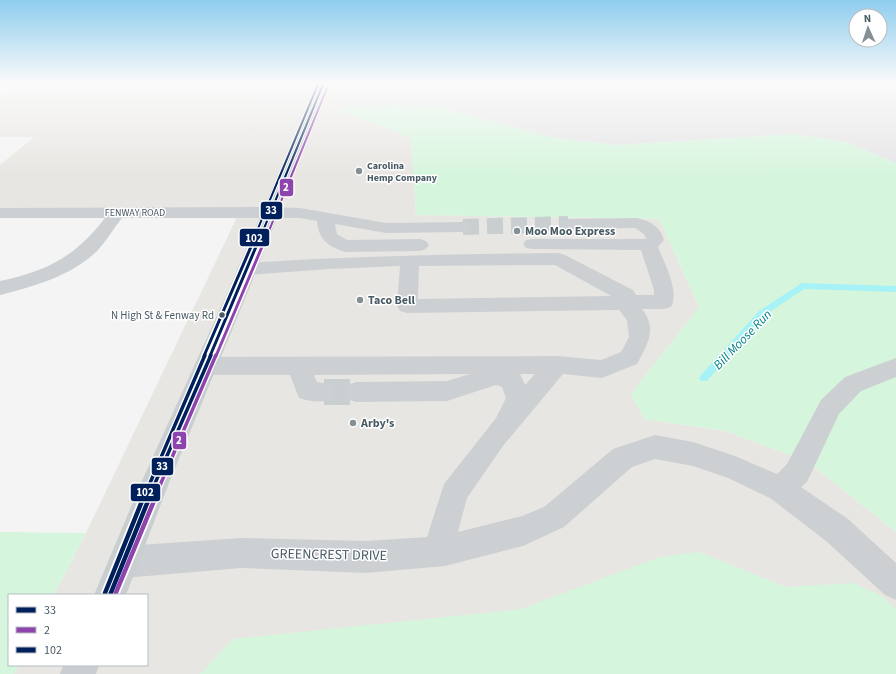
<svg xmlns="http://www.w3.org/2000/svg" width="896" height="674" viewBox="0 0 896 674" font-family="'Source Sans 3',sans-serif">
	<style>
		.commercial { fill: #e8e6e2 }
		.education { fill: #e5e5e7 }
		.green { fill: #d6f5dd }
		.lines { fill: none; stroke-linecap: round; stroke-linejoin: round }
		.stream { fill: #a7f2f6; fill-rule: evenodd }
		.minor-tunnel-far1 { stroke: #c9ced0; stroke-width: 16; stroke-dasharray: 16 8; stroke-linecap: butt }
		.minor-tunnel { stroke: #c9ced0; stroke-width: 26; stroke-dasharray: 26 12; stroke-linecap: butt }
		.minor { fill: #cdd0d2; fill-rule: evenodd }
		.major { fill: #c9cfd1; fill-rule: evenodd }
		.bus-1-far3-casing { stroke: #fff; stroke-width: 4 }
		.bus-1-far2-casing { stroke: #fff; stroke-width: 6 }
		.bus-1-far1-casing { stroke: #fff; stroke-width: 6 }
		.bus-1-casing { stroke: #fff; stroke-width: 8 }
		.bus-2-far3-casing { stroke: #fff; stroke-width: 4 }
		.bus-2-far2-casing { stroke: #fff; stroke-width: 6 }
		.bus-2-far1-casing { stroke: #fff; stroke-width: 6 }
		.bus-2-casing { stroke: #fff; stroke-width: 8 }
		.bus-3-far3-casing { stroke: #fff; stroke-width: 4 }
		.bus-3-far2-casing { stroke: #fff; stroke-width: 6 }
		.bus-3-far1-casing { stroke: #fff; stroke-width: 6 }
		.bus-3-casing { stroke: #fff; stroke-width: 8 }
		.bus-1-far3 { stroke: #00205b; stroke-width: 2 }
		.bus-1-far2 { stroke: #00205b; stroke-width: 3 }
		.bus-1-far1 { stroke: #00205b; stroke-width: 3.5 }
		.bus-1 { stroke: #00205b; stroke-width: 4.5 }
		.bus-2-far3 { stroke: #8e44ad; stroke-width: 2 }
		.bus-2-far2 { stroke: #8e44ad; stroke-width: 3 }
		.bus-2-far1 { stroke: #8e44ad; stroke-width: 3.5 }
		.bus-2 { stroke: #8e44ad; stroke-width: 4.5 }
		.bus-3-far3 { stroke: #00205b; stroke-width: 2 }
		.bus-3-far2 { stroke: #00205b; stroke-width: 3 }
		.bus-3-far1 { stroke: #00205b; stroke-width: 3.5 }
		.bus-3 { stroke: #00205b; stroke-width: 4.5 }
		.poi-dot { fill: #849096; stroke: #fff; stroke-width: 1.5 }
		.bus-dot { fill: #485a63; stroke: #fff; stroke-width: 1.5 }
		.labels { text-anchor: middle; stroke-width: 3; stroke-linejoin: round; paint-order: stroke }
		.far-poi-label { font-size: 10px; font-weight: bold; fill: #485a63; stroke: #fff; text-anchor: start }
		.far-street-label { font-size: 10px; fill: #485a63; stroke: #fff }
		.bus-label { font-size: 11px; fill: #485a63; stroke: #fff; text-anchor: end }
		.poi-label { font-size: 12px; font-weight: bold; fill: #485a63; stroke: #fff; text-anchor: start }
		.water-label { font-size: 13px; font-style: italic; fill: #05828a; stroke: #fff }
		.near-street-label { font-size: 14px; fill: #485a63; stroke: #fff }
		.line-badge { stroke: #fff; stroke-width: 1.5 }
		.badge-label { font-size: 11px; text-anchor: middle; font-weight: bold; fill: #fff }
	</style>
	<rect width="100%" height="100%" fill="#f4f4f4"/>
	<path class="commercial" d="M24 82H348L339 110 411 138 416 215 659 219 699 307 631 394 644 419 725 431 808 462 896 532V674H14L19 665H147V595H54L86 533 239 213 0 217V165L34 137H0V98Z"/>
	<path class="education" d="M348 82H896V163L845 142 796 134 617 145 555 138 433 106 380 105 339 110Z"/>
	<path class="green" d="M380 105 433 106 555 138 617 145 796 134 845 142 896 163V532L808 462 725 431 644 419 631 394 699 307 659 219 416 215 411 138 339 110Z
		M0 532 86 533 54 595H9V665H19L14 674H0Z
		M699 552 786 587 854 583 883 597 896 610V674H200L233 639 521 609 660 557Z"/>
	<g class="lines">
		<path class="stream" d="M802 283 896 286V292L804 289 765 315 707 381H701L699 378 701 375 759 311Z"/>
		<path class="minor-tunnel-far1" d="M463 227 568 224"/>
		<path class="minor-tunnel" d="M324 392H356"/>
		<path class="minor" d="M668 82H835L833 84 829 85H674L670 84Z
			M270 207 300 208 386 223 463 222 469 223 472 227 469 231 463 232 386 233 335 224 337 234 347 240 420 239 426 241 429 245 426 249 420 251 345 252C329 247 318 239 317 221L300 218H122C114 228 107 240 98 250 72 276 35 286 0 295V281C47 271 75 257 105 218H0V208Z
			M637 218C650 221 660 226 664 240L658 247C664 262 680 292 671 307L664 309H642C658 329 647 345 637 364L602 378 563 374 503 446 467 498 458 532 522 516 544 507 613 449 655 435 693 442 735 456 777 474 787 464 821 400 845 377 896 358V377L861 391 839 414 807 482 801 487 848 519 896 563V600L885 595 826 541 770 498 728 478 693 466 655 459 632 467 564 527 523 546 445 566 366 573 241 568 124 578 113 573 108 562 113 551 124 546 241 538 366 541 427 537 444 484 496 418 506 398 502 387 496 385 447 401 356 402 347 399 344 392 347 385 356 382 447 381 470 374 314 375 317 382 333 385 336 392 333 399C321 403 311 402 299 398L290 375H206L198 372 194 366 198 360 206 357 557 356 601 360 621 352 629 337 627 320 619 310 407 313 400 311 397 306 400 266 330 269 247 275 240 273 237 269 240 265 247 263C351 256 454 254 558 253L565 255 633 290 636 295H654V290L641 250 532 249 526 248 523 244 526 240 532 239H646L644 234 635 228 568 229 562 228 559 224 562 220 568 219ZM555 265 611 296 418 299 419 266ZM520 374H535L525 385Z"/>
		<path class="major" d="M318 82H330L249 289 169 483 126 595H94L141 483 229 289Z
			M63 665H99L96 674H60Z"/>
		<defs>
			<path id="bus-1-far3" d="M258 243 324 82"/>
			<path id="bus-1-far2" d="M210 356 258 242"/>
			<path id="bus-1-far1" d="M149 497 211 355"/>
			<path id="bus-1" d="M110 595 150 496"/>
			<path id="bus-2-far3" d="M264 243 327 88"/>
			<path id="bus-2-far2" d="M216 356 264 242"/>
			<path id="bus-2-far1" d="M155 497 216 355"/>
			<path id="bus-2" d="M115 595 156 496"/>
			<path id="bus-3-far3" d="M252 243 319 82"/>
			<path id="bus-3-far2" d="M204 356 253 242"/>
			<path id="bus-3-far1" d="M144 497 205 355"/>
			<path id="bus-3" d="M105 593 144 496"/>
		</defs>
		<use href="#bus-1-far3" class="bus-1-far3-casing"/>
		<use href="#bus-1-far2" class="bus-1-far2-casing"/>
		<use href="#bus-1-far1" class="bus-1-far1-casing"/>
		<use href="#bus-1" class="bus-1-casing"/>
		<use href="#bus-2-far3" class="bus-2-far3-casing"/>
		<use href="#bus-2-far2" class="bus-2-far2-casing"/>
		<use href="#bus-2-far1" class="bus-2-far1-casing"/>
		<use href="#bus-2" class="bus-2-casing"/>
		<use href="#bus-3-far3" class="bus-3-far3-casing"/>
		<use href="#bus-3-far2" class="bus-3-far2-casing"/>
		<use href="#bus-3-far1" class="bus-3-far1-casing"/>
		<use href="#bus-3" class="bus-3-casing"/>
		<use href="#bus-1-far3" class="bus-1-far3"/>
		<use href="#bus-1-far2" class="bus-1-far2"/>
		<use href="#bus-1-far1" class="bus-1-far1"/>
		<use href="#bus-1" class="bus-1"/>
		<use href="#bus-2-far3" class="bus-2-far3"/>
		<use href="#bus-2-far2" class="bus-2-far2"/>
		<use href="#bus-2-far1" class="bus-2-far1"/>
		<use href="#bus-2" class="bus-2"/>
		<use href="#bus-3-far3" class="bus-3-far3"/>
		<use href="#bus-3-far2" class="bus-3-far2"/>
		<use href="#bus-3-far1" class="bus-3-far1"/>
		<use href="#bus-3" class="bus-3"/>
	</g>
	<linearGradient id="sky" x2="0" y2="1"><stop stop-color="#8ecdee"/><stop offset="0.47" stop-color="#fafafa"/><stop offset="1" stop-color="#fafafa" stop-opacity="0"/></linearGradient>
	<rect width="896" height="176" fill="url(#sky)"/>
	<g class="poi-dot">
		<circle cx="359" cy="171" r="4"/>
		<circle cx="517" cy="231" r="4"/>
		<circle cx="360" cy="300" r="4"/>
		<circle cx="353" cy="423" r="4"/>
	</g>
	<circle class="bus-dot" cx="222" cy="315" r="3.5"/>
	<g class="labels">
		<g class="far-poi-label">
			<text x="367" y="169">Carolina<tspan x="367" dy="12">Hemp Company</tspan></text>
		</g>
		<g class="far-street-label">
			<text x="135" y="216">FENWAY ROAD</text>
		</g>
		<g class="bus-label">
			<text x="214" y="319">N High St &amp; Fenway Rd</text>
		</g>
		<g class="poi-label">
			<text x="525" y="235">Moo Moo Express</text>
			<text x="368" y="304">Taco Bell</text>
			<text x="361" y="427">Arby's</text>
		</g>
		<g class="water-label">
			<text transform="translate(742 339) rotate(-46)" y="5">Bill Moose Run</text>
		</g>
		<g class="near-street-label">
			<text transform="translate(329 554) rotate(1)" y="5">GREENCREST DRIVE</text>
		</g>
	</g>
	<g class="line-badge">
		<rect x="279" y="178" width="15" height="19" rx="4" fill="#8e44ad"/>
		<rect x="260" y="201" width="23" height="19" rx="4" fill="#00205b"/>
		<rect x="239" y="228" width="31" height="19" rx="4" fill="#00205b"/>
		<rect x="172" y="431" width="15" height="19" rx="4" fill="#8e44ad"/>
		<rect x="151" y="457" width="23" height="19" rx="4" fill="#00205b"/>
		<rect x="130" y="483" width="31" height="19" rx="4" fill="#00205b"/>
	</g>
	<g class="badge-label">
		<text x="286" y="191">2</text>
		<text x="271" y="214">33</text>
		<text x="254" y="242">102</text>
		<text x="179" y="444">2</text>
		<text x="162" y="470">33</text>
		<text x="145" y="496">102</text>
	</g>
	<rect x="8" y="594" width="140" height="72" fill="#ffffff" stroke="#b6bdc1"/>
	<rect x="16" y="607" width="20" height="6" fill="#00205b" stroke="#b6bdc1"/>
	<text x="44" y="614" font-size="12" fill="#485a63">33</text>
	<rect x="16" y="627" width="20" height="6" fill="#8e44ad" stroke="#b6bdc1"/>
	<text x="44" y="634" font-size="12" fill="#485a63">2</text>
	<rect x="16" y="647" width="20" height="6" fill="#00205b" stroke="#b6bdc1"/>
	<text x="44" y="654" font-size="12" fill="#485a63">102</text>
	<g transform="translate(868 28) rotate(357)"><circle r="19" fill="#ffffff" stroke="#b6bdc1"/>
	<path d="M0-3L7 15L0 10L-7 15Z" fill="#849096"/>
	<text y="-6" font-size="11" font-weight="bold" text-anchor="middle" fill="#485a63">N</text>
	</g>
</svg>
